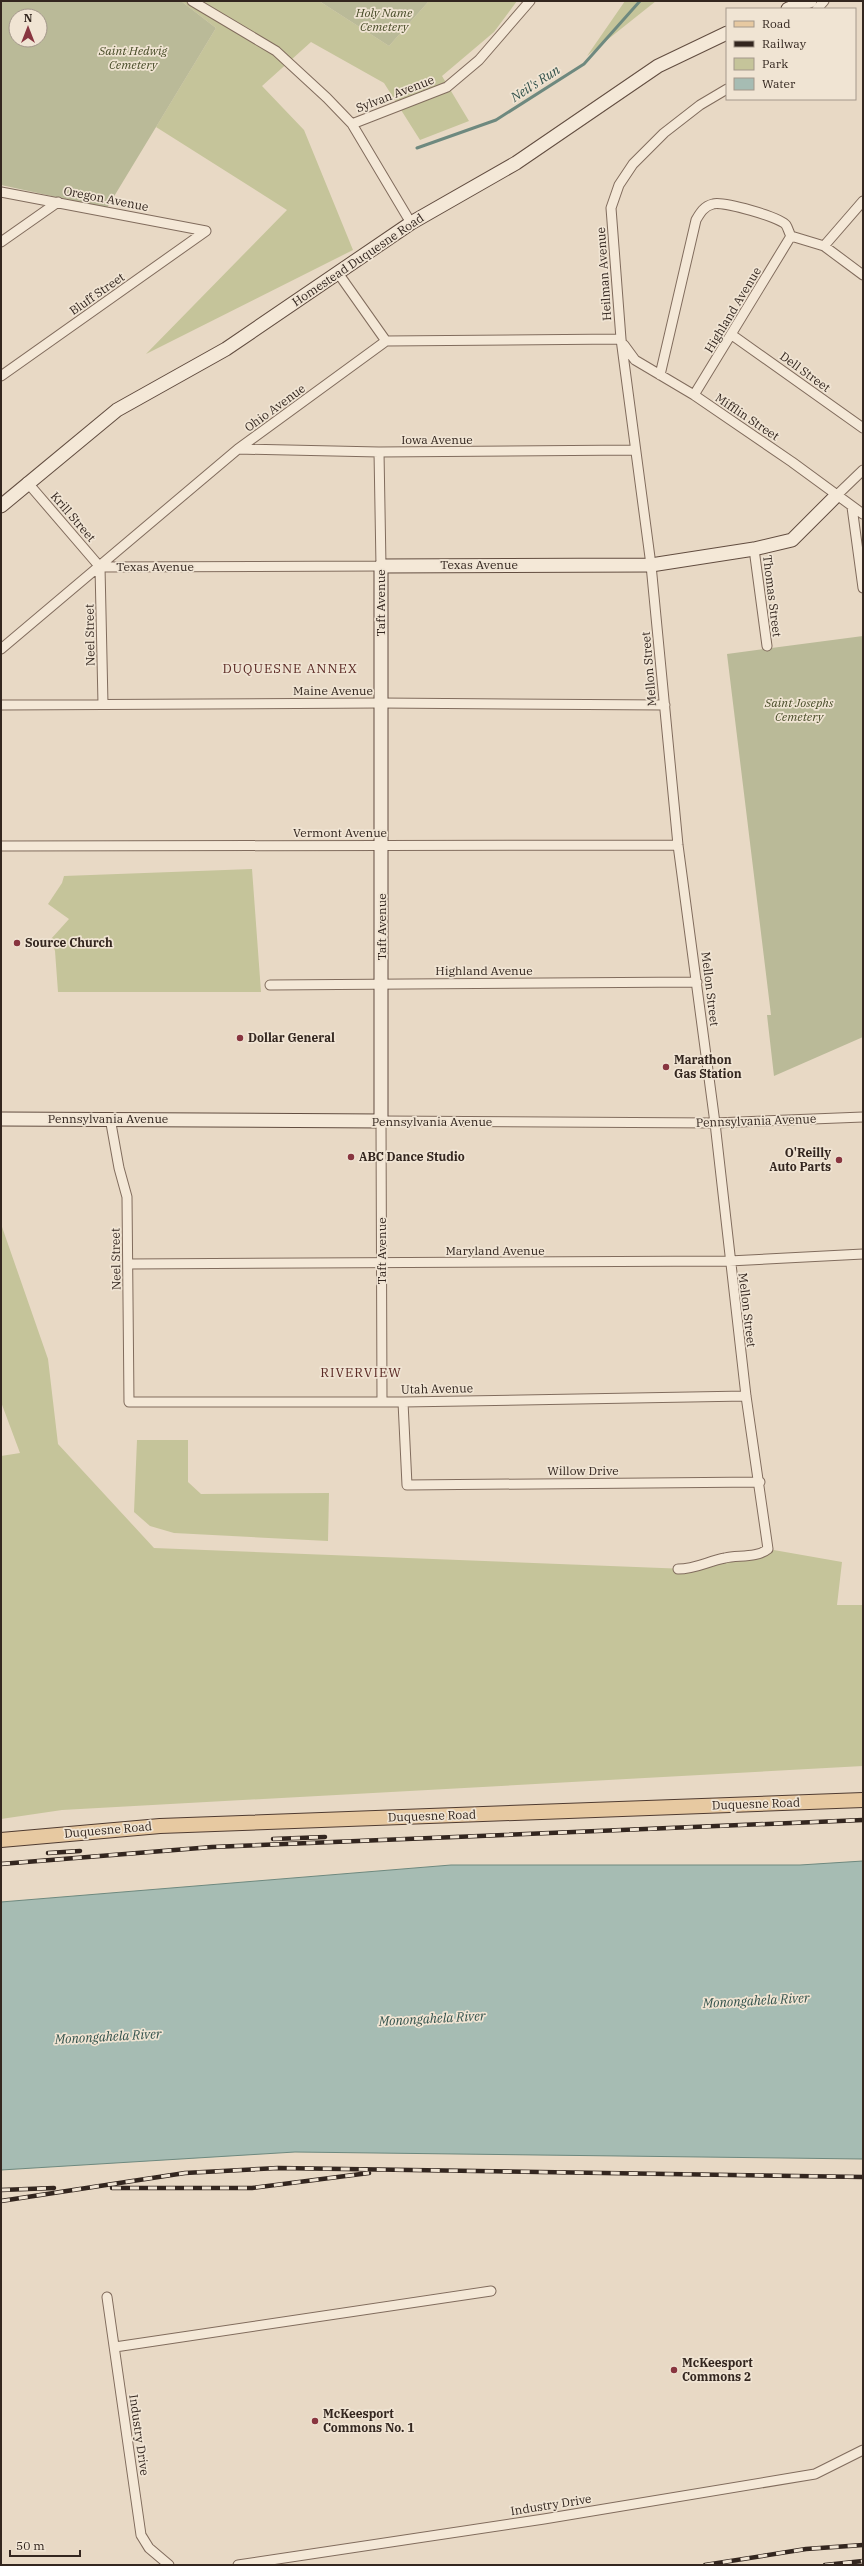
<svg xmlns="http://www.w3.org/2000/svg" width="864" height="2566" viewBox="0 0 864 2566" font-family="'IBM Plex Serif',serif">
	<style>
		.green { fill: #c5c49a }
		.cemetery { fill: #baba98; fill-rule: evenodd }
		.water { fill: #a6bcb3; stroke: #6e897f }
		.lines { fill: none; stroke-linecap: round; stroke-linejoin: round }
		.stream { stroke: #6e897f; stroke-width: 3 }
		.street-casing { stroke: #816c5d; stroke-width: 11 }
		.secondary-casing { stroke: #624d40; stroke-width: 15 }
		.primary-casing { stroke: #4f3b31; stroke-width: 16 }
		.street { stroke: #f4e8d7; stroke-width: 9 }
		.secondary { stroke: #f4e8d7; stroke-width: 13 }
		.primary { stroke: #e7c9a1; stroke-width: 14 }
		.rail-casing { stroke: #33261f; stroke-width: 4.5 }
		.rail { stroke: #f0e4d3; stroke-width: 3; stroke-dasharray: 9; stroke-linecap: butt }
		.poi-dot { fill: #88353f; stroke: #f0e4d3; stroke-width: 1.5 }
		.labels { text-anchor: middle; stroke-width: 3.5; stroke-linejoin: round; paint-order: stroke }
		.park-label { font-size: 12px; font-style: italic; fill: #484c28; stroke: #f0e4d3 }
		.street-label { font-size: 12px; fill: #33261f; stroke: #f0e4d3 }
		.poi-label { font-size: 12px; font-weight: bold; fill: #33261f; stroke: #f0e4d3; text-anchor: start }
		.water-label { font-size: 13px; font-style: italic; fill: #30504a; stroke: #f0e4d3 }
		.neighbourhood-label { font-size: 13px; letter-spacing: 1px; fill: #5a2924; stroke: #f0e4d3 }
	</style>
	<rect width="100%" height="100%" fill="#e8d9c5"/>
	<path class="green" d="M181 1H319L389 46 429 1H517L494 32 442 76 469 121 420 140 384 83 311 42 262 86 304 130 353 250 146 354 287 210 156 127 216 28Z
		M625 1H656L587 56Z
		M252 869 261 992H58L55 951 51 939 69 919 48 904 62 883 64 876Z
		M1 1224 48 1359 58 1444 154 1548 687 1569 768 1549 842 1562 837 1605H863V1766L62 1810 1 1819V1456L20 1453 1 1402Z
		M137 1440H188V1482L201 1494 329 1493 328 1541 174 1533 150 1526 134 1512Z"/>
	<path class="cemetery" d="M1 1H181L216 28 107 208 1 185ZM16 16H40V40H16Z
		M319 1H429L389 46Z
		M863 636V1037L774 1076 767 1015H771L727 654Z"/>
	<path class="water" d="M863 1861V2159L295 2152 1 2170V1902L451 1865H800Z"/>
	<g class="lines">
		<path class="stream" d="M417 148 496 120 584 64 640 1"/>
		<defs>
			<path id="street" d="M192 1 276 51 327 98 352 124 411 223
				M817 9 824 1
				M352 124 447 87 479 60 530 1
				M1 192 206 231
				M791 236 824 246 863 275
				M1 242 58 202
				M824 246 863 201
				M338 273 386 341
				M732 335 863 428
				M624 345 635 360 694 395 792 462 863 514
				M660 375 696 220C700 213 704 206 713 204 723 201 780 217 786 225 788 228 789 233 791 236
				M1 376 206 231
				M694 395 791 236
				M238 449 379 452 635 450
				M27 482 100 567
				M836 496 863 470
				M852 507 863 588
				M754 549 767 646
				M100 567 381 566 379 452
				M100 567 103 704
				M1 649 238 449 386 341 621 339
				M1 705 380 703 665 705
				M1 846 678 845
				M270 985 697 982
				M110 1118 119 1168 127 1197 129 1402H403L746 1396
				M128 1264 729 1261 863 1254
				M382 1402 381 1121 715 1123 863 1117
				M403 1402 407 1485 760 1482
				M678 1569C696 1569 708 1561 725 1558 738 1555 757 1558 768 1549L746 1396 715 1123 678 845 651 565 621 339 611 208 619 185 633 164 664 133 700 105 727 89
				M107 2297 141 2535 149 2548 169 2565
				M115 2347 491 2291
				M238 2565 544 2519 815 2474 863 2450"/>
			<path id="secondary" d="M788 9 810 1
				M1 506 117 410 226 349 411 223 516 163 658 66 727 33
				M1 1119 381 1121V566L651 565 754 549 792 540 836 496"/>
			<path id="primary" d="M1 1840 160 1826 863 1800"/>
		</defs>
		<use href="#street" class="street-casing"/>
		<use href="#secondary" class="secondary-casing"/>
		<use href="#primary" class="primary-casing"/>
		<use href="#street" class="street"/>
		<use href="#secondary" class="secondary"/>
		<use href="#primary" class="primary"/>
		<defs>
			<path id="rail" d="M273 1839 325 1837
				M48 1853 80 1851
				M1 1864 212 1847 863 1820
				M112 2188H252L369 2173
				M1 2190 54 2188
				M1 2201 185 2173 278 2168 863 2177
				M705 2565 806 2549 863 2545
				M825 2565 863 2561"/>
		</defs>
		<use href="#rail" class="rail-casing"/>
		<use href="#rail" class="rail"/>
	</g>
	<g class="poi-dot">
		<circle cx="17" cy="943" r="4"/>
		<circle cx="240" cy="1038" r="4"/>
		<circle cx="666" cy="1067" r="4"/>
		<circle cx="351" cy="1157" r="4"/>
		<circle cx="839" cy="1160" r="4"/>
		<circle cx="674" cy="2370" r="4"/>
		<circle cx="315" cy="2421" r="4"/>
	</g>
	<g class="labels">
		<g class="park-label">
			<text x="384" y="17">Holy Name<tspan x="384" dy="14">Cemetery</tspan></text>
			<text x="133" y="55">Saint Hedwig<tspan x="133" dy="14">Cemetery</tspan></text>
			<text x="799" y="707">Saint Josephs<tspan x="799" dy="14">Cemetery</tspan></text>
		</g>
		<g class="street-label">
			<text transform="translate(395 94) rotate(-21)" y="4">Sylvan Avenue</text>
			<text transform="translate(106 199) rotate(11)" y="4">Oregon Avenue</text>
			<text transform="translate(358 260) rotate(-34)" y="4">Homestead Duquesne Road</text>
			<text transform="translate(604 274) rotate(-94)" y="4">Heilman Avenue</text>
			<text transform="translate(97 294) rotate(-35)" y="4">Bluff Street</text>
			<text transform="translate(733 310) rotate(-59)" y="4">Highland Avenue</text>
			<text transform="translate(805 372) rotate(36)" y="4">Dell Street</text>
			<text transform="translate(275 408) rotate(-36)" y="4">Ohio Avenue</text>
			<text transform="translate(747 417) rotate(34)" y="4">Mifflin Street</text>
			<text x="437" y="444">Iowa Avenue</text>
			<text transform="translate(73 517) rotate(49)" y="4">Krill Street</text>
			<text x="479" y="569">Texas Avenue</text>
			<text x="155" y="571">Texas Avenue</text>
			<text transform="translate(772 596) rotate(83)" y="4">Thomas Street</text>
			<text transform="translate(381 603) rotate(-90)" y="4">Taft Avenue</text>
			<text transform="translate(90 635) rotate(-91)" y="4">Neel Street</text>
			<text transform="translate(649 669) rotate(-95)" y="4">Mellon Street</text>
			<text x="333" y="695">Maine Avenue</text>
			<text x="340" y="837">Vermont Avenue</text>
			<text transform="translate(382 927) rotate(-90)" y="4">Taft Avenue</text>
			<text x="484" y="975">Highland Avenue</text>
			<text transform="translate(710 989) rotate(83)" y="4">Mellon Street</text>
			<text x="108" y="1123">Pennsylvania Avenue</text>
			<text transform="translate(756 1121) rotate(-2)" y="4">Pennsylvania Avenue</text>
			<text x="432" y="1126">Pennsylvania Avenue</text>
			<text transform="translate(382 1251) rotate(-90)" y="4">Taft Avenue</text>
			<text x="495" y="1255">Maryland Avenue</text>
			<text transform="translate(116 1259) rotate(-91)" y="4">Neel Street</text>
			<text transform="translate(747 1310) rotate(83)" y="4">Mellon Street</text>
			<text transform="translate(437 1389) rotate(-1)" y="4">Utah Avenue</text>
			<text x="583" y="1475">Willow Drive</text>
			<text transform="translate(756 1804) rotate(-2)" y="4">Duquesne Road</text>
			<text transform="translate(432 1816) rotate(-2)" y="4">Duquesne Road</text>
			<text transform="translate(108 1830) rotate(-5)" y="4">Duquesne Road</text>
			<text transform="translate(139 2435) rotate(82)" y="4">Industry Drive</text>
			<text transform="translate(551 2505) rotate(-9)" y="4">Industry Drive</text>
		</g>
		<g class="poi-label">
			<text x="25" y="947">Source Church</text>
			<text x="248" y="1042">Dollar General</text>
			<text x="674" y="1064">Marathon<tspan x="674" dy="14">Gas Station</tspan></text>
			<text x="831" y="1157" text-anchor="end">O'Reilly<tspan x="831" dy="14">Auto Parts</tspan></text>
			<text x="359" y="1161">ABC Dance Studio</text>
			<text x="682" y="2367">McKeesport<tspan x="682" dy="14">Commons 2</tspan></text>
			<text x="323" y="2418">McKeesport<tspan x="323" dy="14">Commons No. 1</tspan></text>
		</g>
		<g class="water-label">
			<text transform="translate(535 83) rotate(-33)" y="5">Neil's Run</text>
			<text transform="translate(756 2000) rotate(-3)" y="5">Monongahela River</text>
			<text transform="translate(432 2018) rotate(-3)" y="5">Monongahela River</text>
			<text transform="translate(108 2036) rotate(-3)" y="5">Monongahela River</text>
		</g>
		<g class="neighbourhood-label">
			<text x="290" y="673">DUQUESNE ANNEX</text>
			<text x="361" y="1377">RIVERVIEW</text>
		</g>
	</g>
	<rect width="864" height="2566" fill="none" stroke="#33261f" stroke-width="4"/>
	<rect x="726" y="8" width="130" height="92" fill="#f0e4d3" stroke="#a4988b"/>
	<rect x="734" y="21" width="20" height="6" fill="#e7c9a1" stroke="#a4988b"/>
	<text x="762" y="28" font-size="12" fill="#33261f">Road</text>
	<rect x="734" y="41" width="20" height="6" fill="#33261f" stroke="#a4988b"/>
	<text x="762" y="48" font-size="12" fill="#33261f">Railway</text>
	<rect x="734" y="58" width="20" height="12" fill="#c5c49a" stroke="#a4988b"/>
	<text x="762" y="68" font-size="12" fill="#33261f">Park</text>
	<rect x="734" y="78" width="20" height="12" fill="#a6bcb3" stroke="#a4988b"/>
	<text x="762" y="88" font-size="12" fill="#33261f">Water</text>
	<g transform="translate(28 28)"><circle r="19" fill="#f0e4d3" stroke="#a4988b"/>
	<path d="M0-3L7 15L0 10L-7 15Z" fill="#88353f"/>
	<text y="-6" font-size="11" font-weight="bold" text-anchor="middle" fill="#33261f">N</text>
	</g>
	<path d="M10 2550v6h70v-6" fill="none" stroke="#33261f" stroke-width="2"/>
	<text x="16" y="2550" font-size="12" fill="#33261f" stroke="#f0e4d3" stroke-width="3" paint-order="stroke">50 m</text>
</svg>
